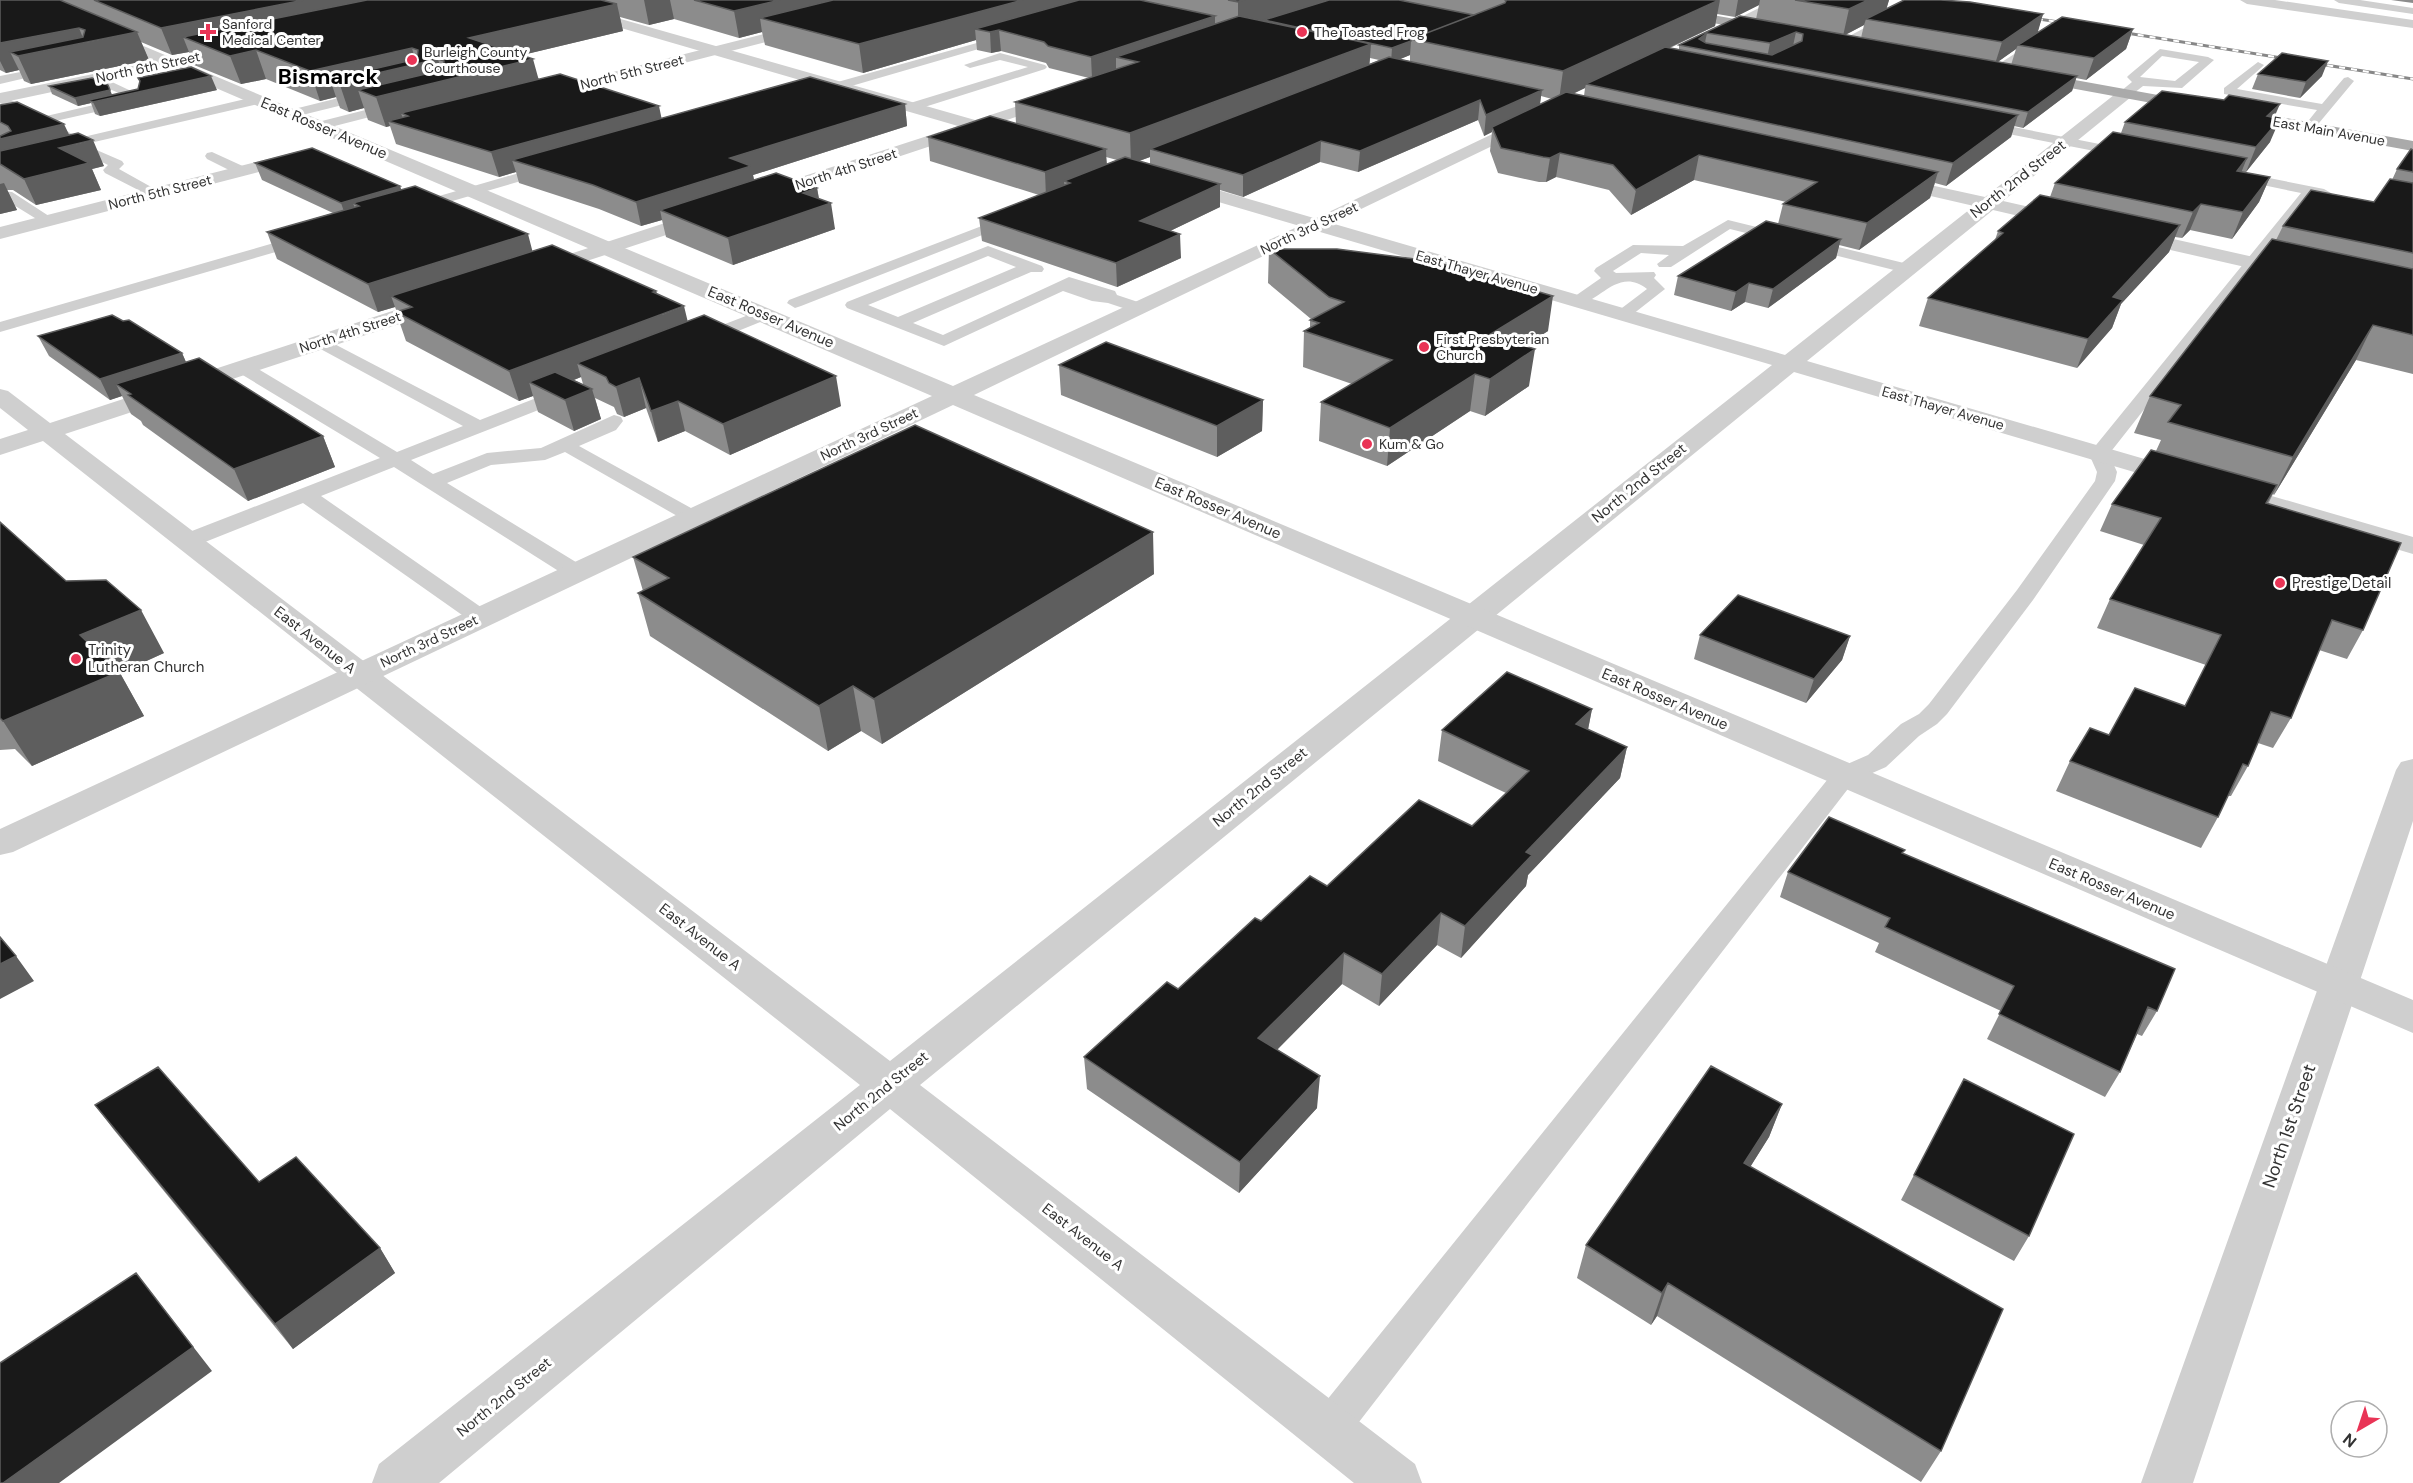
<svg xmlns="http://www.w3.org/2000/svg" width="2413" height="1483" viewBox="0 0 2413 1483" font-family="'DM Sans',sans-serif">
	<style>
		.lines { fill: none; stroke-linecap: round; stroke-linejoin: round }
		.service { fill: #cfcfcf; fill-rule: evenodd }
		.minor { fill: #cfcfcf; fill-rule: evenodd }
		.tertiary { fill: #cfcfcf; fill-rule: evenodd }
		.primary { fill: #aaa; fill-rule: evenodd }
		.rail-casing { stroke: #878787; stroke-width: 3 }
		.rail { stroke: #fff; stroke-width: 2; stroke-dasharray: 6; stroke-linecap: butt }
		.wall { fill: #8c8c8c; fill-rule: evenodd }
		.shaded-wall { fill: #5e5e5e }
		.building { fill: #191919; stroke: #5e5e5e; stroke-width: 1.5; fill-rule: evenodd }
		.poi-dot { fill: #e93456; stroke: #fff; stroke-width: 2 }
		.labels { text-anchor: middle; stroke-width: 6; stroke-linejoin: round; paint-order: stroke }
		.far-poi-label { font-size: 14px; fill: #323232; stroke: #fff; text-anchor: start }
		.far-street-label { font-size: 14px; fill: #323232; stroke: #fff }
		.street-label { font-size: 15px; fill: #323232; stroke: #fff }
		.poi-label { font-size: 15px; fill: #323232; stroke: #fff; text-anchor: start }
		.near-street-label { font-size: 18px; fill: #323232; stroke: #fff }
		.far-town-label { font-size: 22px; font-weight: bold; fill: #000; stroke: #fff }
	</style>
	<rect width="100%" height="100%" fill="#fff"/>
	<g class="lines">
		<path class="service" d="M2334 0H2360L2413 8V14L2339 3Z
			M1891 14 1895 15V19L1846 45 1842 46 1836 43Z
			M1009 34 1013 35V39L817 96 813 97 807 93 809 90Z
			M2042 36 2046 37V41L1999 73H1991V69Z
			M2160 49 2208 57 2214 60 2182 88 2143 86 2129 97H2121V91L2132 82 2127 77 2129 75ZM2162 56 2199 62 2175 81 2140 77Z
			M1000 53 1045 65 1047 67 1045 69 915 110H907L905 107 907 104 1028 67 1000 60 970 68 964 65Z
			M2258 62 2264 65 2262 67 2237 89 2322 104 2344 78 2348 77 2354 81 2319 123 2315 124 2309 120 2317 110 2224 94V88Z
			M56 65 62 68 60 70 0 84V76Z
			M95 74 146 98 144 101 51 122 79 138 258 96 264 100 258 104 77 146 0 103V94L42 117 128 97 91 81 89 78Z
			M371 90 375 91V97L290 118 284 114 286 111Z
			M401 101 407 105 405 108 319 130 313 126 314 123Z
			M1978 120 2130 150 2137 154 2130 158 1973 127 1972 124 1973 121Z
			M92 148 122 161 124 164 119 169 162 193 160 196H150L105 173 103 170 108 165 90 156 0 178V170Z
			M212 152 247 168 249 171 242 175 237 174 207 159 205 156 207 153Z
			M550 164 555 165 557 168 555 171 418 211H408L406 208 408 205Z
			M2234 171 2324 189 2331 193 2324 197 2313 195 2109 454 2117 472 2115 481 2033 600 1947 714 1937 724 1919 736 1886 767 1854 781 1342 1444 1328 1449 1314 1444 1308 1430 1314 1416 1836 769 1868 755 1901 724 1919 714 1929 704 2017 590 2095 481 2097 472 2089 454 2092 450 2301 193 2229 178 2227 175Z
			M0 191 12 192 55 220 48 224 43 223 4 199H0Z
			M1013 214 1020 218 1018 221 801 306 795 308 787 303 789 300Z
			M1728 220 1912 265 1914 268 1906 273 1730 229 1671 267H1659L1657 264 1669 255 1641 253 1613 271 1616 273 1654 272 1656 275 1654 278 1665 289 1628 318 1622 319 1614 314 1647 289C1615 264 1596 311 1570 304L1568 301 1601 278 1594 271 1596 268 1633 245 1683 246Z
			M305 234 310 236 313 239 310 242 0 332V322Z
			M988 246 1042 266 1044 269 1042 272H1031L913 323 943 335 1069 277 1115 291 1117 295 1144 304 1146 308 1138 313 1108 303 1092 301 1063 291 944 346 847 308 845 305 847 302ZM988 256 1016 267 898 317 868 305Z
			M764 309 770 310 772 314 770 318 706 344H694L691 340 694 336Z
			M321 337 480 420 562 388H574L577 392 574 396 411 460 433 474 487 453 541 448 614 415 621 417 623 421 616 430 579 446 700 513 703 517 700 521 693 523 686 521 565 452 545 460 491 465 447 483 584 567 587 572 584 577 576 579 568 577 394 467 321 496 488 612 491 617 488 622 480 624 472 622 303 503 195 546 187 547 179 546 176 541 179 536 380 458 236 371 233 367 236 363H248L397 452 463 426 315 346 312 342 315 338Z"/>
		<path class="minor" d="M533 0H554L975 120 1058 93 1066 98 1064 101 992 125 1018 132 1020 136 1018 140 1012 141 976 131 759 203 752 201 750 197 752 193 958 126 535 3Z
			M236 45 241 46 243 49 241 52 0 103V93Z
			M2125 89 2131 91 2133 94 2131 97 2003 201 2074 217 2077 221 2074 225 2067 227 1993 210 1807 361 2413 537V554L1794 372 920 1085 1415 1464 1422 1483H1354L890 1109 439 1483H372L379 1464 860 1085 43 441 0 455V439L28 430 0 408V389L8 391 50 423 432 298 440 297 448 298 451 303 448 308 65 434 890 1061 1772 365 1171 188 1168 184 1171 180H1183L1785 355 1974 206 1883 185 1880 181 1883 177 1889 176 1985 197 2119 91Z
			M708 209 715 211 717 215 715 219 544 275H530L527 271 530 267Z
			M2129 229 2298 267 2305 269 2308 273 2305 277 2298 279 2122 239 2119 235 2122 231Z
			M2413 759V821L2193 1483H2141L2396 770 2401 762Z"/>
		<path class="tertiary" d="M16 0H34L953 386 1310 221 1526 118H1538L1540 121 1538 124 974 395 2413 1000V1033L953 405 13 852 0 855V829L932 396 18 3Z
			M1775 0H1793L1713 40 1708 41 1701 37Z
			M2240 0H2275L2413 20V28L2247 4Z
			M808 23 815 27 813 30 544 99 536 94 538 91Z
			M299 151 305 152 308 156 305 160 0 239V227Z"/>
		<path class="primary" d="M1600 0H1629L1774 26 1781 30 1774 34 1607 4Z
			M2031 72 2413 141V151L2026 80 2023 77 2026 74Z"/>
		<defs>
			<path id="rail" d="M2025 17 2072 24
				M2114 31 2413 79"/>
		</defs>
		<use href="#rail" class="rail-casing"/>
		<use href="#rail" class="rail"/>
	</g>
	<path class="wall" d="M0 0H1328L1262 21H1264L1329 0H1889L1886 9 2043 14 2037 33 2133 29 2126 49 2086 80 2076 78 2072 91 2023 128 2014 126 2011 137 1946 186 1935 183 1930 198 1859 250 1839 245 1836 258 1768 308 1745 302 1731 311 1674 295 1678 276 1778 224 1783 204 1786 202 1694 180 1631 215 1609 190 1556 177 1546 182H1539L1498 173 1490 151 1492 132 1484 136 1478 120 1358 172 1320 162 1243 197 1220 190V207L1170 231 1181 258 1117 287 982 241 979 218 1039 195 930 161 928 137 1016 124 1015 102 1089 78 1049 68 1046 63 1001 51 991 53 977 50 976 40 863 73 765 45 762 32 739 38 674 19 649 25 620 17 623 31 522 55 539 79 662 118 905 104 907 126 753 175 754 180 817 188 819 198 835 229 733 265 666 237 662 220 641 226 599 209 519 183 516 172 499 177 396 144 390 126 386 127 368 120 364 108 349 112 340 108 336 97 320 101 266 79 241 84 194 65 189 52 172 55 141 42 149 60 31 84 24 81 19 70 6 73 0 70ZM1759 5 1756 19 1740 16 1679 45V49L1670 48 1715 26 1717 14 1735 17ZM1864 25 1861 38 1845 35 1849 33ZM2016 49 2011 65 1997 62ZM1410 55V61L1400 59ZM1370 58 1379 60 1369 64ZM1585 88 1584 96 1573 94ZM1541 96 1552 99 1540 104ZM1106 157 1117 160 1107 164ZM1150 157V164L1139 161Z
		M2391 0H2413V3Z
		M2258 74 2322 76 2300 98 2252 89Z
		M138 78 217 90 100 116 95 114 91 103 78 106 52 94 49 86 112 95 138 89 140 82Z
		M0 105 69 135 104 166 92 169 101 190 36 205 13 190H7L17 210 0 214Z
		M2274 118 2270 142 2246 172H2241L2270 177 2259 202 2232 239 2190 230 2182 238 2175 237 2169 252 2121 304 2112 328 2077 368 1919 326 1928 298 1995 240 1998 231 2050 197 2055 183 2121 133 2125 122Z
		M2413 150V374L2356 360 2274 495 2273 494 2268 504 2363 630 2347 659 2319 650 2291 718 2273 748 2258 743 2248 766 2231 796H2228L2218 817 2201 848 2056 791 2070 761 2109 735 2185 706 2206 665 2097 628 2110 599 2144 545 2100 531 2112 504 2156 451 2161 440 2134 433 2150 396 2276 240 2283 226 2374 202 2392 180 2397 169Z
		M255 163 400 186 401 190 532 251 656 291 657 294 688 322 841 406 730 455 685 431 658 442 646 408 624 417 617 414 614 407 595 398 601 419 574 431 538 412 533 396 519 401 406 341 396 312H397L395 307 378 312 277 259 267 232 333 213 262 180ZM581 377 583 384 574 380Z
		M1269 249 1548 331 1524 346 1529 386 1485 416 1470 411 1387 466 1319 441 1321 402 1352 384 1303 367 1304 331 1310 328V320L1311 319 1268 283Z
		M123 321 182 353 186 362 323 436 335 467 248 501 143 425 141 421 131 414 122 396 110 400 49 356 38 336Z
		M1059 365 1263 400 1262 431 1217 457 1061 395Z
		M0 522 66 581 164 653 120 673 144 716 32 766 15 749 0 750Z
		M633 557 1154 574 882 744 861 731 828 751 650 636 638 593 643 591Z
		M1700 635 1850 636 1842 660 1806 703 1694 659Z
		M1592 709 1588 730 1627 747 1620 778 1528 875 1526 886 1461 958 1437 945 1379 1006 1342 984 1277 1050 1317 1108 1239 1193 1087 1089 1084 1057 1178 989 1261 921 1327 886 1472 826 1506 793 1438 761 1442 730Z
		M1903 854 2157 1011 2142 1036 2137 1034 2120 1072 2105 1097 1987 1039 2001 1011 1875 952 1879 943 1780 897 1788 872Z
		M1782 1104 1769 1137 1750 1167 1941 1451 1921 1482 1657 1316 1651 1325 1577 1278 1586 1245Z
		M95 1105 259 1182 380 1248 395 1273 293 1349 114 1130Z
		M1914 1175 2029 1236 2014 1261 1901 1200Z"/>
	<path class="shaded-wall" d="M304 0H442L183 37 189 52 172 55 161 28Z
		M644 0H670L674 19 649 25Z
		M780 0H889L760 18 762 32 739 38 734 11Z
		M1023 0H1088L999 30 1001 51 991 53 990 32 975 29 976 40 863 73 859 44Z
		M1245 0H1328L1238 29V2Z
		M1720 0 1715 26 1590 85 1586 84 1585 88 1559 100 1563 71Z
		M1738 0H1760L1759 5 1735 17Z
		M1868 0H1889L1885 14 1866 19 1864 25 1843 36 1849 9Z
		M617 4 623 31 477 66 469 38Z
		M2043 14 2037 35 2018 45 2016 49 1995 64 2002 42Z
		M1215 16V36L1138 62 1116 57V70L1092 78 1091 57Z
		M79 28 85 43 137 32 149 60 31 84 18 56 10 52 19 70 6 73 0 61V43Z
		M2133 29 2126 49 2086 80 2094 58Z
		M1796 32 1793 46 1767 58 1770 43Z
		M1707 33 1704 47 1699 39Z
		M1411 41 1410 55 1391 63 1392 48Z
		M1371 44 1369 71 1150 149V157L1131 164 1130 133Z
		M412 48 416 64 438 59 444 80 533 59 541 88 408 116 401 113 404 122 388 121 390 126 386 127 376 97 358 90 364 108 349 112 339 82 330 79 336 97 320 101 310 71Z
		M256 50 266 79 241 84 230 56Z
		M2328 61 2322 76 2300 98 2306 82Z
		M211 76 217 90 100 116 93 102 89 100 91 103 78 106 75 98 108 85 113 97Z
		M2077 76 2072 91 2023 128 2028 112Z
		M1542 90 1539 110 1492 127V132L1484 136 1486 115Z
		M1480 100 1478 120 1358 172 1360 151Z
		M905 104 907 126 753 175 756 189 660 210 662 220 641 226 636 202 730 158Z
		M2280 104 2270 127 2267 116Z
		M659 106 664 130 512 160 516 172 499 177 491 152Z
		M2018 115 2011 137 1946 186 1953 163Z
		M2280 119 2270 142 2246 172 2256 147Z
		M64 124 74 145 93 140 104 166 92 169 101 190 36 205 24 179 0 164V139Z
		M1321 141 1320 162 1243 197V175Z
		M1106 149 1107 174 1064 181 1065 190 1046 197 1045 172Z
		M1560 153 1556 177 1546 182 1550 158Z
		M1699 155 1694 180 1631 215 1636 190Z
		M2247 158 2237 183V171Z
		M1938 172 1930 198 1859 250 1867 223Z
		M2270 177 2259 202 2232 239 2243 212Z
		M4 183 17 210 0 214V184Z
		M1220 184V207L1141 245 1140 221Z
		M400 186 406 204 359 206 353 203 358 217 347 220 341 203Z
		M817 188 820 206 831 203 835 229 733 265 728 238 803 193Z
		M2201 204 2190 230 2182 238 2193 212Z
		M2180 225 2169 252 2121 304 2112 328 2077 368 2088 339 2113 297Z
		M528 234 535 261 391 296 395 307 378 312 368 284Z
		M1180 234 1181 258 1117 287 1116 263Z
		M1841 239 1836 258 1768 308 1773 289Z
		M1749 283 1745 302 1731 311 1736 292Z
		M656 291 662 315 684 306 691 335 577 363 581 377 546 391 529 382 533 396 519 401 509 371Z
		M1553 296 1548 331 1484 372 1489 335Z
		M2373 325 2356 360 2274 495 2293 457Z
		M1535 349 1529 386 1485 416 1490 379Z
		M182 353 191 374 116 384 122 396 110 400 100 379Z
		M1475 374 1470 411 1387 466 1390 428Z
		M836 376 841 406 730 455 723 424Z
		M639 378 646 408 624 417 616 387Z
		M592 389 601 419 574 431 565 400Z
		M1263 400 1262 431 1217 457V426Z
		M678 401 685 431 658 442 651 411Z
		M323 436 335 467 248 501 234 469Z
		M1153 532 1154 574 882 744 874 699Z
		M141 610 164 653 120 673 144 716 32 766 3 721 80 635Z
		M1850 636 1842 660 1806 703 1814 679Z
		M853 686 861 731 828 751 819 706Z
		M1592 709 1586 739 1576 724Z
		M1627 747 1620 778 1528 875 1526 886 1461 958 1465 926 1526 852Z
		M1441 913 1437 945 1379 1006 1382 974Z
		M1344 953 1342 984 1257 1070 1258 1038Z
		M16 956 34 981 0 999V964Z
		M1320 1076 1317 1108 1239 1193 1240 1162Z
		M1782 1104 1769 1137 1732 1196 1744 1163Z
		M380 1248 395 1273 293 1349 275 1324Z
		M136 1273 212 1371 59 1483H3Z
		M1668 1283 1657 1316 1651 1325 1662 1293Z"/>
	<path class="building" d="M0 0H60L137 32 18 56 10 52 83 37 85 30 79 28 0 43Z
		M94 0H304L161 28Z
		M367 0H601L617 4 469 38 533 59 376 97 358 90 443 70 444 61 438 59 339 82 330 79 417 59 418 50 412 48 310 71 256 50 230 56 183 37Z
		M694 0H780L734 11Z
		M833 0H1023L859 44 760 18Z
		M1079 0H1140L1215 16 1091 57 1048 46 1044 42 999 30 990 32 975 29Z
		M1228 0H1245L1238 2Z
		M1329 0H1399L1474 15 1411 39V41L1392 48 1264 20Z
		M1505 0H1719L1563 71 1411 39 1505 3 1506 1Z
		M1795 0H1868L1849 9Z
		M1904 0H1941L1970 2 2043 14 2002 42 1866 19Z
		M1239 16 1371 44 1130 133 1015 102 1138 62 1116 57Z
		M1740 16 2077 76 2028 112 1679 45ZM1796 32 1803 34 1802 41 1772 55 1706 43 1699 39 1707 33 1770 43Z
		M2062 17 2133 29 2094 58 2018 45Z
		M1665 47 2018 115 1953 163 1586 84Z
		M2282 53 2328 61 2306 82 2258 74Z
		M1389 57 1542 90 1486 115 1480 100 1360 151 1321 141 1243 175 1150 149Z
		M191 67 211 76 93 102 89 100 138 89 140 81 138 78Z
		M560 74 659 106 491 152 388 121 408 116 401 113Z
		M810 77 905 104 730 158 751 166 636 202 593 185 512 160Z
		M92 78 108 85 110 90 75 98 49 86Z
		M2162 91 2224 100 2229 95 2280 104 2267 116 2280 119 2256 147 2125 122Z
		M1566 92 1938 172 1867 223 1783 204 1817 182 1699 155 1636 190 1613 165 1560 153 1550 158 1543 157 1501 148 1492 127Z
		M17 102 64 124 0 139V136L11 131 8 126 0 122V105Z
		M990 116 1106 149 1045 172 928 137Z
		M2113 132 2247 158 2237 171 2270 177 2243 212 2201 204 2193 212 2055 183Z
		M78 133 93 140 59 148 89 163 24 179 0 164V151Z
		M312 148 400 186 341 203 255 163Z
		M2411 149 2413 150V172L2397 169Z
		M1125 157 1220 184 1140 221 1180 234 1116 263 979 218 1070 183 1064 181Z
		M776 173 817 188 803 193 831 203 728 238 660 210Z
		M2390 179 2413 183V253L2283 226 2311 190 2374 202Z
		M415 186 528 234 368 284 267 232 359 206 353 203Z
		M2040 195 2180 225 2113 297 2123 300 2088 339 1928 298 2003 233 1998 231Z
		M1766 221 1841 239 1773 289 1749 283 1736 292 1678 276Z
		M2272 239 2413 269V335L2373 325 2293 457 2168 422 2181 405 2150 396Z
		M552 245 656 291 653 292 684 306 509 371 396 312 412 307 391 296Z
		M1269 249H1337L1415 259 1419 257 1553 296 1489 335 1535 349 1490 379 1475 374 1390 428 1321 402 1392 360 1304 331 1319 323 1310 320 1344 302 1329 297Z
		M112 315 123 321 129 320 182 353 100 379 38 336Z
		M704 315 836 376 723 424 678 401 651 411 639 378 616 387 609 383 606 377 577 363Z
		M1106 342 1263 400 1217 426 1059 365Z
		M199 358 323 436 234 469 128 395 131 394 116 384Z
		M555 372 592 389 565 400 529 382Z
		M915 425 1153 532 874 699 853 686 819 706 638 593 669 578 633 557Z
		M2151 450 2277 485 2266 503 2401 543 2363 630 2332 620 2291 718 2271 712 2248 766 2243 764 2218 817 2070 761 2090 728 2109 735 2135 688 2185 706 2221 635 2110 599 2161 518 2112 504Z
		M0 522 66 581 106 580 141 610 80 635 119 672 3 721 0 718Z
		M1738 595 1850 636 1814 679 1700 635Z
		M1507 672 1592 709 1576 724 1627 747 1526 852 1532 855 1465 926 1441 913 1382 974 1344 953 1258 1038 1320 1076 1240 1162 1084 1057 1167 982 1178 989 1255 918 1261 921 1310 876 1327 886 1419 800 1472 826 1529 771 1442 730Z
		M1829 817 1905 850 1902 853 2175 969 2157 1011 2148 1007 2120 1072 1999 1014 2014 986 1885 927 1890 918 1788 872Z
		M0 937 16 956 0 964Z
		M1711 1066 1782 1104 1744 1163 2003 1309 1941 1451 1668 1283 1662 1293 1586 1245Z
		M158 1067 259 1182 296 1157 380 1248 275 1324 95 1105Z
		M1964 1079 2074 1134 2029 1236 1914 1175Z
		M136 1273 193 1347 3 1483H0V1363Z"/>
	<g class="poi-dot">
		<path d="M205 23h6v6h6v6h-6v6h-6v-6h-6v-6h6z"/>
		<circle cx="1302" cy="32" r="6"/>
		<circle cx="412" cy="60" r="6"/>
		<circle cx="1424" cy="347" r="6"/>
		<circle cx="1367" cy="444" r="6"/>
		<circle cx="2280" cy="583" r="6"/>
		<circle cx="76" cy="659" r="6"/>
	</g>
	<g class="labels">
		<g class="far-poi-label">
			<text x="222" y="29">Sanford<tspan x="222" dy="16">Medical Center</tspan></text>
			<text x="1314" y="37">The Toasted Frog</text>
			<text x="424" y="57">Burleigh County<tspan x="424" dy="16">Courthouse</tspan></text>
			<text x="1436" y="344">First Presbyterian<tspan x="1436" dy="16">Church</tspan></text>
			<text x="1379" y="449">Kum &amp; Go</text>
		</g>
		<g class="far-street-label">
			<text transform="translate(148 67) rotate(-12)" y="5">North 6th Street</text>
			<text transform="translate(632 72) rotate(-14)" y="5">North 5th Street</text>
			<text transform="translate(2329 131) rotate(10)" y="5">East Main Avenue</text>
			<text transform="translate(846 169) rotate(-18)" y="5">North 4th Street</text>
			<text transform="translate(160 192) rotate(-14)" y="5">North 5th Street</text>
			<text transform="translate(1309 228) rotate(-25)" y="5">North 3rd Street</text>
			<text transform="translate(1477 272) rotate(16)" y="5">East Thayer Avenue</text>
			<text transform="translate(350 332) rotate(-18)" y="5">North 4th Street</text>
			<text transform="translate(1943 408) rotate(16)" y="5">East Thayer Avenue</text>
			<text transform="translate(869 434) rotate(-25)" y="5">North 3rd Street</text>
			<text transform="translate(429 641) rotate(-25)" y="5">North 3rd Street</text>
		</g>
		<g class="street-label">
			<text transform="translate(324 128) rotate(23)" y="5">East Rosser Avenue</text>
			<text transform="translate(2018 179) rotate(-38)" y="5">North 2nd Street</text>
			<text transform="translate(771 317) rotate(23)" y="5">East Rosser Avenue</text>
			<text transform="translate(1639 483) rotate(-39)" y="5">North 2nd Street</text>
			<text transform="translate(1218 508) rotate(23)" y="5">East Rosser Avenue</text>
			<text transform="translate(315 640) rotate(38)" y="5">East Avenue A</text>
			<text transform="translate(1665 699) rotate(23)" y="5">East Rosser Avenue</text>
			<text transform="translate(1260 787) rotate(-39)" y="5">North 2nd Street</text>
			<text transform="translate(2112 889) rotate(23)" y="5">East Rosser Avenue</text>
			<text transform="translate(700 937) rotate(38)" y="5">East Avenue A</text>
			<text transform="translate(881 1091) rotate(-39)" y="5">North 2nd Street</text>
			<text transform="translate(1083 1237) rotate(38)" y="5">East Avenue A</text>
			<text transform="translate(504 1397) rotate(-39)" y="5">North 2nd Street</text>
		</g>
		<g class="poi-label">
			<text x="2292" y="588">Prestige Detail</text>
			<text x="88" y="655">Trinity<tspan x="88" dy="17">Lutheran Church</tspan></text>
		</g>
		<g class="near-street-label">
			<text transform="translate(2289 1126) rotate(-71)" y="6">North 1st Street</text>
		</g>
		<g class="far-town-label">
			<text x="328" y="84">Bismarck</text>
		</g>
	</g>
	<g transform="translate(2359 1429) rotate(219)"><circle r="28" fill="#ffffff" stroke="#adadad" stroke-width="1.5"/>
	<path d="M0-4.5L10 22L0 15L-10 22Z" fill="#e93456"/>
	<text y="-9" font-size="16" font-weight="bold" text-anchor="middle" fill="#323232">N</text>
	</g>
</svg>
